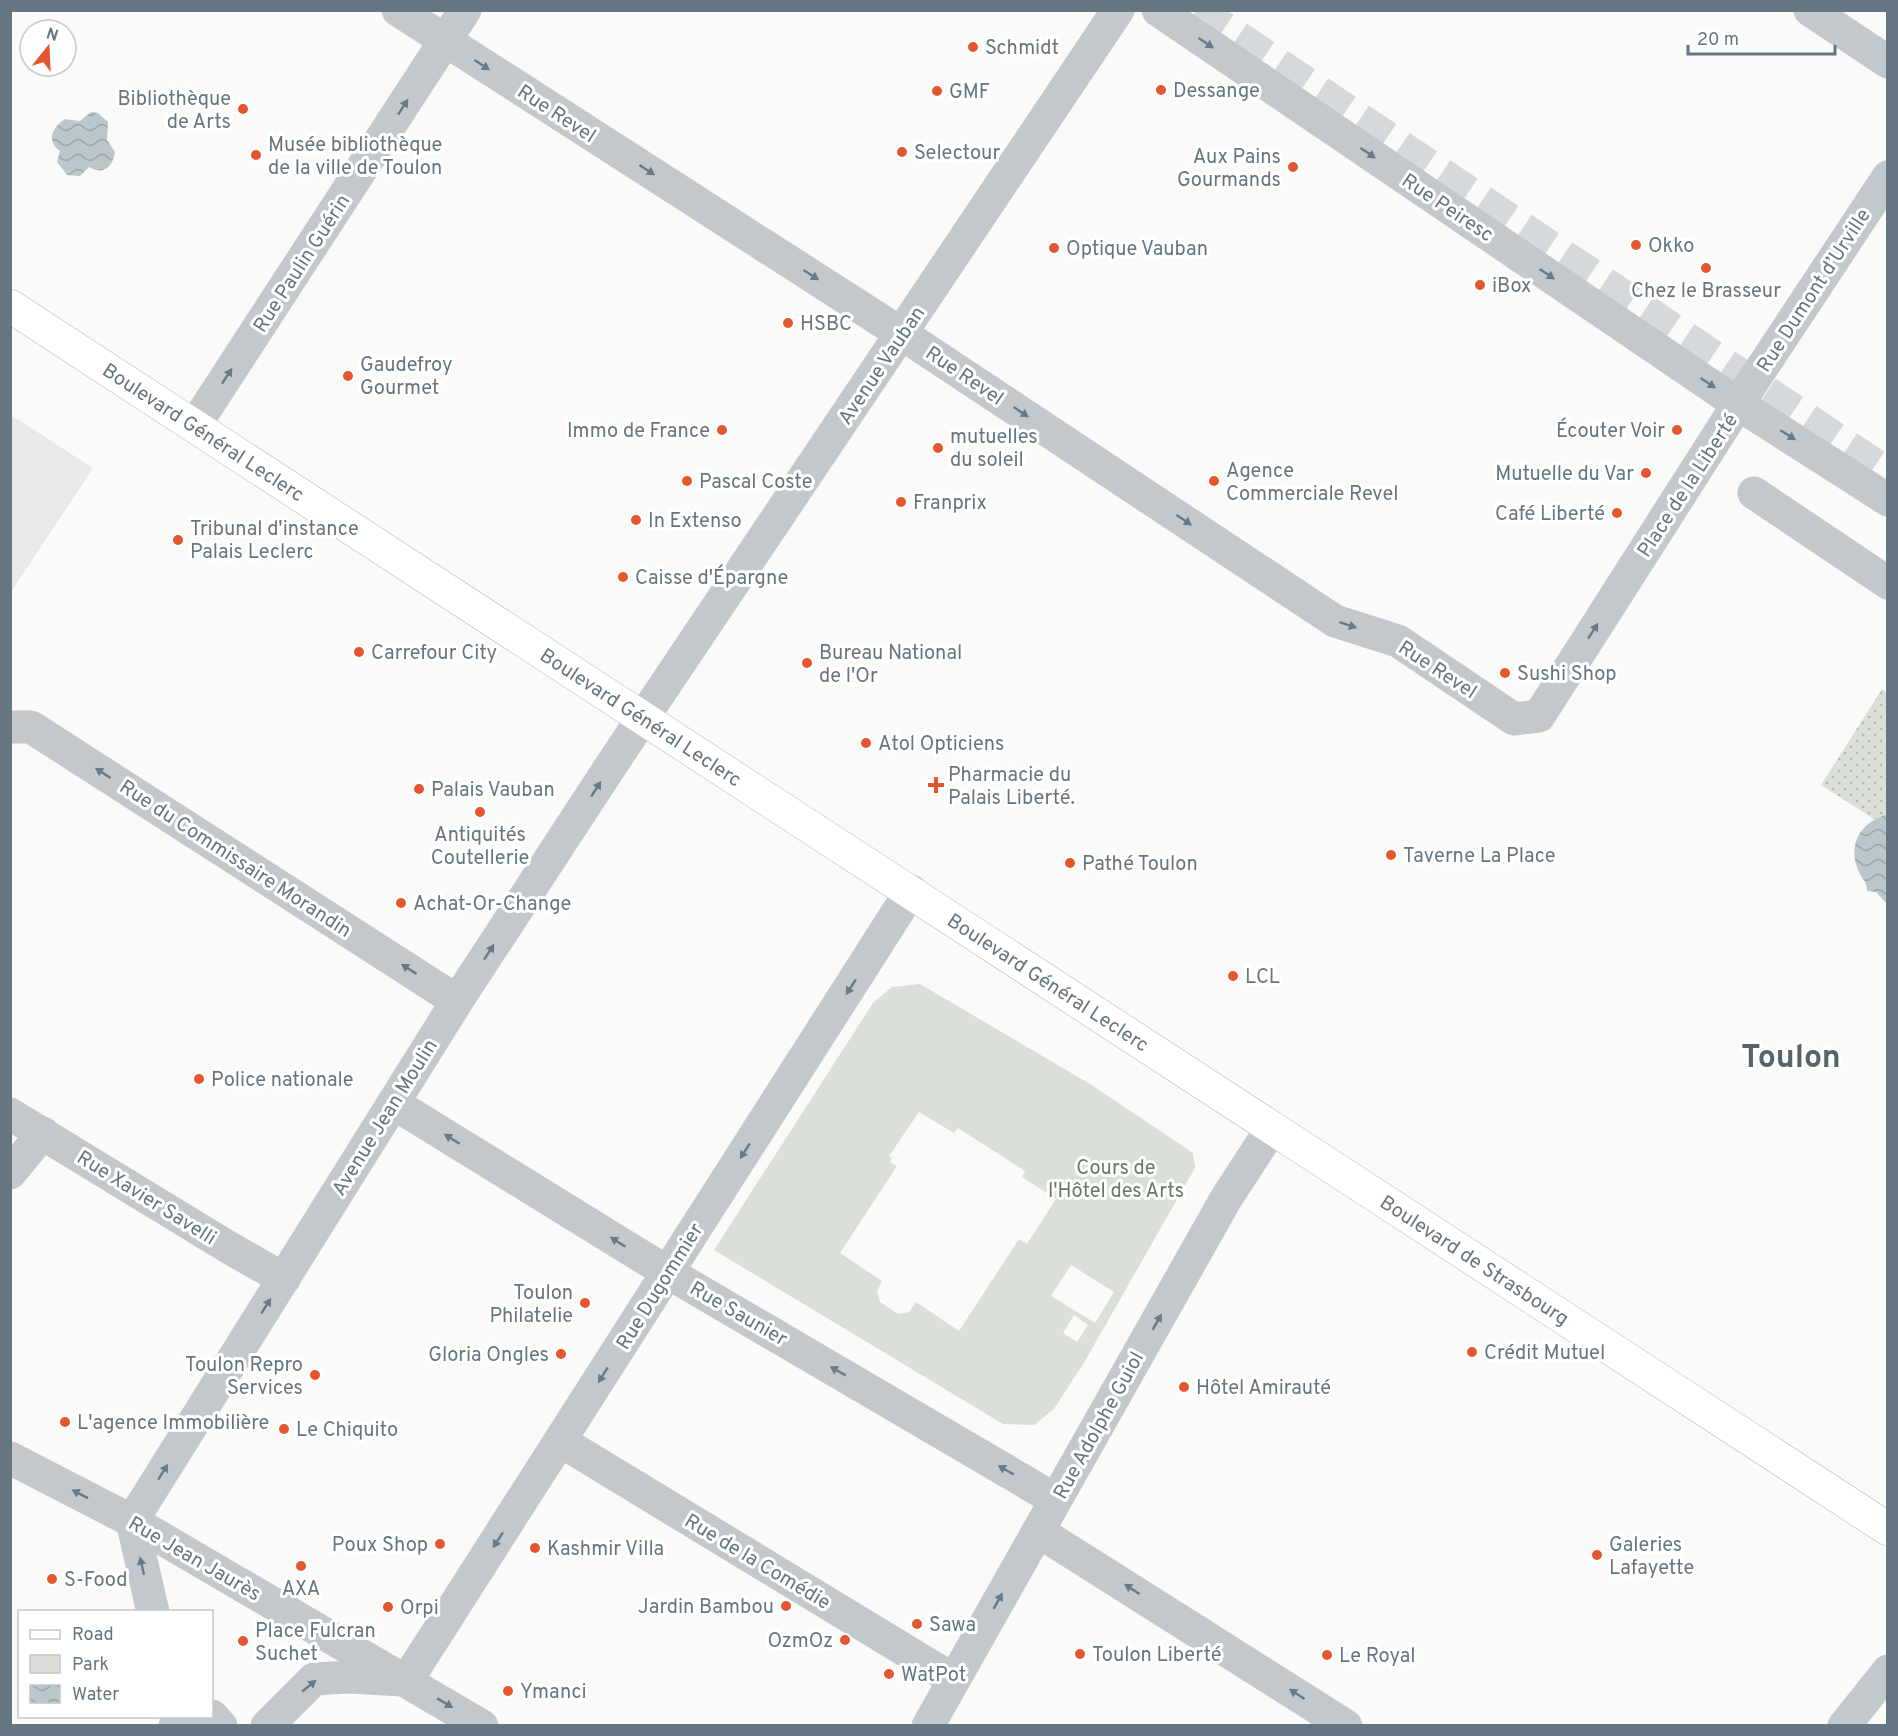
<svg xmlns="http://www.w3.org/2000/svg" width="1898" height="1736" viewBox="0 0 1898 1736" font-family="Overpass,sans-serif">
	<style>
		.built { fill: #e8e9e9 }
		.grass { fill: url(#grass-dots) }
		.park { fill: #dadfd7; fill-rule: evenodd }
		.water { fill: url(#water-waves) }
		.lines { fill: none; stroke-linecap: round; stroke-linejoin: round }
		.highway-tunnel { stroke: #d5d9db; stroke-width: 33; stroke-dasharray: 33 16; stroke-linecap: butt }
		.major-casing { stroke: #b5babe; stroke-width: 34 }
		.minor { stroke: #c3c8cc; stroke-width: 33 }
		.major { stroke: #fff; stroke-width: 33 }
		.oneway { fill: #6a7a87 }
		.poi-dot { fill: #e4572e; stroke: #fff; stroke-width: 2 }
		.labels { text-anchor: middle; stroke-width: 6; stroke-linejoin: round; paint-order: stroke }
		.poi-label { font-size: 20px; fill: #657683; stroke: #fff; text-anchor: start }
		.street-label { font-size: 20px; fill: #657683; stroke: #fff }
		.park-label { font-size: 20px; fill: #687a64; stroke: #fff }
		.town-label { font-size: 32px; font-weight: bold; fill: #57646e; stroke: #fff }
	</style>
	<defs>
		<pattern id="grass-dots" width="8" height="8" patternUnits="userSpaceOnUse" patternTransform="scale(1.5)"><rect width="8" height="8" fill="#dadfd7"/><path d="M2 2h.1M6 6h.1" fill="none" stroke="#b4b9b4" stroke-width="1.8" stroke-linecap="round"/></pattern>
		<pattern id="water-waves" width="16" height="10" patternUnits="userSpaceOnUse" patternTransform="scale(1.5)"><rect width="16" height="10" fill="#bbc7cb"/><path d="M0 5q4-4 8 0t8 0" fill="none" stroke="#9ca6aa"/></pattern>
	</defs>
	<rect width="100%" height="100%" fill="#fafaf8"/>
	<path class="built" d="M11 415 93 468 11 592Z"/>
	<path class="grass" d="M1882 689 1887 693V814L1874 819 1821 785Z"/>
	<path class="park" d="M920 984 1090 1084 1193 1153 1195 1168 1085 1361 1054 1409 1034 1425 1003 1424 714 1250 873 1003 892 987ZM919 1112 954 1133 958 1128 1025 1171 1022 1177 1056 1199 1027 1244 1019 1239 959 1331 916 1302 909 1312 898 1314 880 1302 877 1291 882 1281 840 1253 897 1166 890 1162 892 1158 889 1156ZM1071 1265 1114 1292 1095 1323 1051 1296ZM1074 1315 1088 1325 1077 1342 1063 1333Z"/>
	<path class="water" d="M91 112 98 113 108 122 107 140 115 152C113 166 104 176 89 167L80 176 67 175 57 162 60 151C46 141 52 127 65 119L80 121Z
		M1887 814H1888L1887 904 1876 892 1867 891C1867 881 1861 878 1858 870 1847 843 1862 822 1887 814Z"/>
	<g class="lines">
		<path class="highway-tunnel" d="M1197 10 1888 474"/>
		<defs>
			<g id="major">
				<path id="s1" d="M10 306 1888 1529"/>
			</g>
		</defs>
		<use href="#major" class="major-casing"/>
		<path class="minor" d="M398 10 902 334 1335 621 1398 641 1514 719 1539 716 1738 404 1888 177
			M1158 10 1738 404 1888 500
			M1810 10 1888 62
			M195 425 465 10
			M1754 493 1888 583
			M10 727H31L457 1001
			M393 1103 667 1272 1056 1500
			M10 1114 228 1247 284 1279
			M10 1173 43 1133
			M562 1442 954 1680
			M10 1458 132 1521 482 1726
			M132 1521 457 1001 614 761 1118 10
			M132 1521 153 1612
			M1038 1531 1346 1726
			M407 1680 911 891
			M212 1716 221 1726
			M175 1726 185 1716
			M267 1726 314 1679 350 1677 403 1680
			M928 1726 1227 1197 1272 1128
			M1844 1726 1888 1671"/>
		<use href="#major" class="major"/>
	</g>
	<defs><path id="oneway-solid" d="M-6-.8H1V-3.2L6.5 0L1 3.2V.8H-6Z" transform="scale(1.5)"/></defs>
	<g class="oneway">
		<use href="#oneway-solid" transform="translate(1206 43) rotate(34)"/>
		<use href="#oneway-solid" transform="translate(482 65) rotate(33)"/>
		<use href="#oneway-solid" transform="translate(403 107) rotate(-57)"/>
		<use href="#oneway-solid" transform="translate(1368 153) rotate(34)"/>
		<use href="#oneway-solid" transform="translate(647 170) rotate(33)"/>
		<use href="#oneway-solid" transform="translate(1547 274) rotate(34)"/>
		<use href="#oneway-solid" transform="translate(811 275) rotate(33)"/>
		<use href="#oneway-solid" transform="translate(227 376) rotate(-57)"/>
		<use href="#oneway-solid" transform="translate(1708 383) rotate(34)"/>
		<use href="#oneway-solid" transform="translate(1021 412) rotate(34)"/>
		<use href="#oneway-solid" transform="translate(1788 435) rotate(32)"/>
		<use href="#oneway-solid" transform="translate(1184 520) rotate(34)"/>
		<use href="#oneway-solid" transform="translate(1348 625) rotate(18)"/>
		<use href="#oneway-solid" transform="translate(1593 631) rotate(-57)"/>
		<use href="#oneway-solid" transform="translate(103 773) rotate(-147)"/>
		<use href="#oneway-solid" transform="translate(596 789) rotate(-57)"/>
		<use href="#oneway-solid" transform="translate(489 952) rotate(-57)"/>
		<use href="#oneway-solid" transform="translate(409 969) rotate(-147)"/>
		<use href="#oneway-solid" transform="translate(851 987) rotate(123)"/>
		<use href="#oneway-solid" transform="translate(452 1139) rotate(-148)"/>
		<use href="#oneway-solid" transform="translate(745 1151) rotate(123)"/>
		<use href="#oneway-solid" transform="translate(618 1242) rotate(-148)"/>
		<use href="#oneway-solid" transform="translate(266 1306) rotate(-58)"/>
		<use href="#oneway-solid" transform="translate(1157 1322) rotate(-61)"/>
		<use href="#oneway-solid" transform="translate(838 1371) rotate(-150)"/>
		<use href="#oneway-solid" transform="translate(603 1375) rotate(122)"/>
		<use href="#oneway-solid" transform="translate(1006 1470) rotate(-150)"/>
		<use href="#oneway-solid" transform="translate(163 1472) rotate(-58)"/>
		<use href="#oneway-solid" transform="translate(80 1494) rotate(-153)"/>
		<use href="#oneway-solid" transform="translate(498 1540) rotate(123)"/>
		<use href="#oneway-solid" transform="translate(142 1566) rotate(-103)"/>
		<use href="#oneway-solid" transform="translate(1132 1589) rotate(-147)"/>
		<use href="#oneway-solid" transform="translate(998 1601) rotate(-61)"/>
		<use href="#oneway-solid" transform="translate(309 1686) rotate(-39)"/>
		<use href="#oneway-solid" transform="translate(1297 1694) rotate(-147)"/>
		<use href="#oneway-solid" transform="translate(445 1703) rotate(31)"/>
	</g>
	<g class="poi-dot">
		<circle cx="973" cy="47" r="6"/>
		<circle cx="1161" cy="90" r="6"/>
		<circle cx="937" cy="91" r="6"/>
		<circle cx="243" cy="109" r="6"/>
		<circle cx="902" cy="152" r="6"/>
		<circle cx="256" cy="155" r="6"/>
		<circle cx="1293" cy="167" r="6"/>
		<circle cx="1636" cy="245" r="6"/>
		<circle cx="1054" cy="248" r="6"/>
		<circle cx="1706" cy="268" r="6"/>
		<circle cx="1480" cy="285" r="6"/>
		<circle cx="788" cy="323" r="6"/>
		<circle cx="348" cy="376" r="6"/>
		<circle cx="722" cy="430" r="6"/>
		<circle cx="1677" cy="430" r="6"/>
		<circle cx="938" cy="448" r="6"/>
		<circle cx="1646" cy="473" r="6"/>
		<circle cx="687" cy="481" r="6"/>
		<circle cx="1214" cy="481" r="6"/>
		<circle cx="901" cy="502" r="6"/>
		<circle cx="1617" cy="513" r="6"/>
		<circle cx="636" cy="520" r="6"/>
		<circle cx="178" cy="540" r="6"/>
		<circle cx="623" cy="577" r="6"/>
		<circle cx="359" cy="652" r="6"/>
		<circle cx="807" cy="663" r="6"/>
		<circle cx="1505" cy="673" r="6"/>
		<circle cx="866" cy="743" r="6"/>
		<path d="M933 776h6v6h6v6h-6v6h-6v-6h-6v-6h6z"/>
		<circle cx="419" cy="789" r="6"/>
		<circle cx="480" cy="812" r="6"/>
		<circle cx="1391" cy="855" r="6"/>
		<circle cx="1070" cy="863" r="6"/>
		<circle cx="401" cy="903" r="6"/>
		<circle cx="1233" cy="976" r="6"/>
		<circle cx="199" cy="1079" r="6"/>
		<circle cx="585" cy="1303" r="6"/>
		<circle cx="1472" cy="1352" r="6"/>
		<circle cx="561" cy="1354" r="6"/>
		<circle cx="315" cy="1375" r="6"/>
		<circle cx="1184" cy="1387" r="6"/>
		<circle cx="65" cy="1422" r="6"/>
		<circle cx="284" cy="1429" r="6"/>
		<circle cx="440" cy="1544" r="6"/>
		<circle cx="535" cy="1548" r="6"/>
		<circle cx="1597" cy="1555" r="6"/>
		<circle cx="301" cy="1566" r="6"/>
		<circle cx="52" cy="1579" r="6"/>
		<circle cx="786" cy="1606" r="6"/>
		<circle cx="388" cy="1607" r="6"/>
		<circle cx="917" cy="1624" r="6"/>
		<circle cx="845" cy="1640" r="6"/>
		<circle cx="243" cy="1641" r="6"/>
		<circle cx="1080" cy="1654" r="6"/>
		<circle cx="1327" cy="1655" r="6"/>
		<circle cx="889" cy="1674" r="6"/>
		<circle cx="508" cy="1691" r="6"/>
	</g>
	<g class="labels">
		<g class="poi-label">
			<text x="985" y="54">Schmidt</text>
			<text x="1173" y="97">Dessange</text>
			<text x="949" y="98">GMF</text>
			<text x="231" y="105" text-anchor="end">Bibliothèque<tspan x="231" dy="23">de Arts</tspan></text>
			<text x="268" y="151">Musée bibliothèque<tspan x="268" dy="23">de la ville de Toulon</tspan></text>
			<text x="914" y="159">Selectour</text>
			<text x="1281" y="163" text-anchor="end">Aux Pains<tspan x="1281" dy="23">Gourmands</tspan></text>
			<text x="1648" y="252">Okko</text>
			<text x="1066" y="255">Optique Vauban</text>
			<text x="1492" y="292">iBox</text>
			<text x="1706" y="297" text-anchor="middle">Chez le Brasseur</text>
			<text x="800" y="330">HSBC</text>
			<text x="360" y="371">Gaudefroy<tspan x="360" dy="23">Gourmet</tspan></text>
			<text x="710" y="437" text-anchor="end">Immo de France</text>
			<text x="1665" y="437" text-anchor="end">Écouter Voir</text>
			<text x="950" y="443">mutuelles<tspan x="950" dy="23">du soleil</tspan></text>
			<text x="1226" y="477">Agence<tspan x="1226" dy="23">Commerciale Revel</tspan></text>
			<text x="1634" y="480" text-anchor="end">Mutuelle du Var</text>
			<text x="699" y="488">Pascal Coste</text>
			<text x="913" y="509">Franprix</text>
			<text x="1605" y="520" text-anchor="end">Café Liberté</text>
			<text x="648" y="527">In Extenso</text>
			<text x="190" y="535">Tribunal d'instance<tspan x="190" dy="23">Palais Leclerc</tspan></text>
			<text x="635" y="584">Caisse d'Épargne</text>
			<text x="371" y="659">Carrefour City</text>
			<text x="819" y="659">Bureau National<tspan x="819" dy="23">de l'Or</tspan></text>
			<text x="1517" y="680">Sushi Shop</text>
			<text x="878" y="750">Atol Opticiens</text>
			<text x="948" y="781">Pharmacie du<tspan x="948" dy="23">Palais Liberté.</tspan></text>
			<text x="431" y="796">Palais Vauban</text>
			<text x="480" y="841" text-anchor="middle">Antiquités<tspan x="480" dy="23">Coutellerie</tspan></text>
			<text x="1403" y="862">Taverne La Place</text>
			<text x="1082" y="870">Pathé Toulon</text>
			<text x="413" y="910">Achat-Or-Change</text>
			<text x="1245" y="983">LCL</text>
			<text x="211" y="1086">Police nationale</text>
			<text x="573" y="1299" text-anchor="end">Toulon<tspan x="573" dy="23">Philatelie</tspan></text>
			<text x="1484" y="1359">Crédit Mutuel</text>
			<text x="549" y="1361" text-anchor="end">Gloria Ongles</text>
			<text x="303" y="1371" text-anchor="end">Toulon Repro<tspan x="303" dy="23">Services</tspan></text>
			<text x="1196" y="1394">Hôtel Amirauté</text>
			<text x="77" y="1429">L'agence Immobilière</text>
			<text x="296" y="1436">Le Chiquito</text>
			<text x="428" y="1551" text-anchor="end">Poux Shop</text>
			<text x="1609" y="1551">Galeries<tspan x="1609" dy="23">Lafayette</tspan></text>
			<text x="547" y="1555">Kashmir Villa</text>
			<text x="64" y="1586">S-Food</text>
			<text x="301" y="1595" text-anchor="middle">AXA</text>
			<text x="774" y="1613" text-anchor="end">Jardin Bambou</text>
			<text x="400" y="1614">Orpi</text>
			<text x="929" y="1631">Sawa</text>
			<text x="255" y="1637">Place Fulcran<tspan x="255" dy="23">Suchet</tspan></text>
			<text x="833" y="1647" text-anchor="end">OzmOz</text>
			<text x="1092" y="1661">Toulon Liberté</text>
			<text x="1339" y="1662">Le Royal</text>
			<text x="901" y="1681">WatPot</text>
			<text x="520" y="1698">Ymanci</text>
		</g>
		<g class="street-label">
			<text transform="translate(557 113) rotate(33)" y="7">Rue Revel</text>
			<text transform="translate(1448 207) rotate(34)" y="7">Rue Peiresc</text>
			<text transform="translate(301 263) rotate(-57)" y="7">Rue Paulin Guérin</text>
			<text transform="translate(1813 290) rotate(-57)" y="7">Rue Dumont d’Urville</text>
			<text transform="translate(881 365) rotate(-56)" y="7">Avenue Vauban</text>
			<text transform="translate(965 375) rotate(34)" y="7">Rue Revel</text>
			<text dy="7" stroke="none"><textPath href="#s1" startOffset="231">Boulevard Général Leclerc</textPath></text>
			<text transform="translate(1687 485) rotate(-57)" y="7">Place de la Liberté</text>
			<text transform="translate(1438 669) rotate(33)" y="7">Rue Revel</text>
			<text dy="7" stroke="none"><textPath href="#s1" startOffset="753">Boulevard Général Leclerc</textPath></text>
			<text transform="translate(236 858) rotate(33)" y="7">Rue du Commissaire Morandin</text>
			<text dy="7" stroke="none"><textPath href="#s1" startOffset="1239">Boulevard Général Leclerc</textPath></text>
			<text transform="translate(384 1117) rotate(-58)" y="7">Avenue Jean Moulin</text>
			<text transform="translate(147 1197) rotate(32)" y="7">Rue Xavier Savelli</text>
			<text dy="7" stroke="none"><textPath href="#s1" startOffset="1748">Boulevard de Strasbourg</textPath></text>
			<text transform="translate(659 1286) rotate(-58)" y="7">Rue Dugommier</text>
			<text transform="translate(739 1313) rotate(30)" y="7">Rue Saunier</text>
			<text transform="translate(1098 1425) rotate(-61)" y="7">Rue Adolphe Guiol</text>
			<text transform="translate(195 1558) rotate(30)" y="7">Rue Jean Jaurès</text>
			<text transform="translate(758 1561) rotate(31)" y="7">Rue de la Comédie</text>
		</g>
		<g class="park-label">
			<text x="1116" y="1174">Cours de<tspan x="1116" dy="23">l'Hôtel des Arts</tspan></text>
		</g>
		<g class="town-label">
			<text x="1791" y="1067">Toulon</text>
		</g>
	</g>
	<rect width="1898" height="1736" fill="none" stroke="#657683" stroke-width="24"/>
	<rect x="18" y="1610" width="195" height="108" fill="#ffffff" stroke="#c1c8cd" stroke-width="1.5"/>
	<rect x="30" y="1630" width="30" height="9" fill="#ffffff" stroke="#c1c8cd" stroke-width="1.5"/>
	<text x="72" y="1640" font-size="18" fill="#657683">Road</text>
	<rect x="30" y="1655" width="30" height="18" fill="#dadfd7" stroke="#c1c8cd" stroke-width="1.5"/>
	<text x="72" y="1670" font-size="18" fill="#657683">Park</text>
	<rect x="30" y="1685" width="30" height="18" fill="url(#water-waves)" stroke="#c1c8cd" stroke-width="1.5"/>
	<text x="72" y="1700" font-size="18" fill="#657683">Water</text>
	<g transform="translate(48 48) rotate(18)"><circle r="28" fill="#ffffff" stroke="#c1c8cd" stroke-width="1.5"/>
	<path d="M0-4.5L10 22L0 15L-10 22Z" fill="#e4572e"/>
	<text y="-9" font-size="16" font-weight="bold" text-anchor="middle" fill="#657683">N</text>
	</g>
	<path d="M1688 45v9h147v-9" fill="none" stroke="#657683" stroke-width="3"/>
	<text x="1697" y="45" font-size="18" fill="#657683" stroke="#ffffff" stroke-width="4.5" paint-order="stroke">20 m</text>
</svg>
